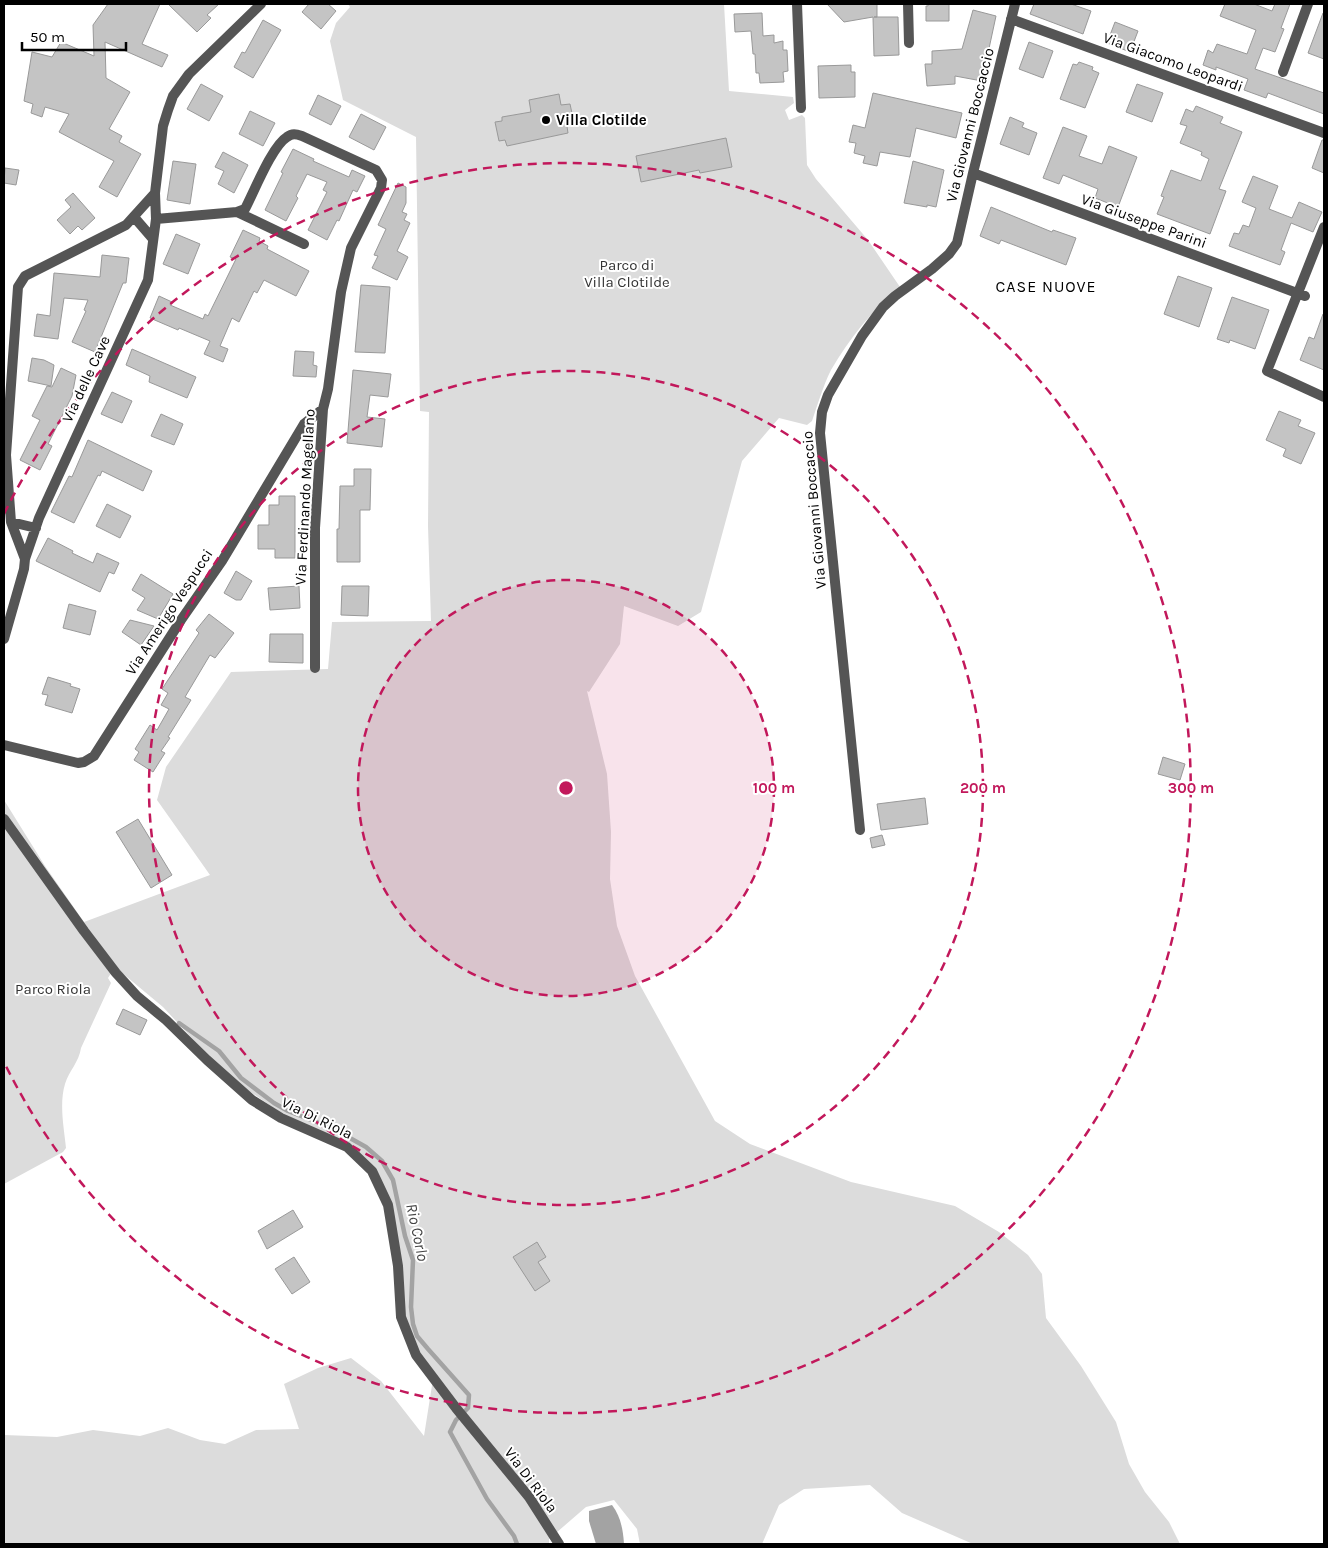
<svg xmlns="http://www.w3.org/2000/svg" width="1328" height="1548" viewBox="0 0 1328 1548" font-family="Karla,sans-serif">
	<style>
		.green { fill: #dcdcdc }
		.water { fill: #a3a3a3 }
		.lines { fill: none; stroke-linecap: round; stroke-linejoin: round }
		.stream { stroke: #a3a3a3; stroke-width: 4.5 }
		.building { fill: #c4c4c4; stroke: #999 }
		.minor { stroke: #555; stroke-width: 10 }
		.ring { fill: none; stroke: #c2185b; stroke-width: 2.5; stroke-dasharray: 9 6 }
		.poi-dot { fill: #000; stroke: #fff; stroke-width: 2 }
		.labels { text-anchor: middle; stroke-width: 4; stroke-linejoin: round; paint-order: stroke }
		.street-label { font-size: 15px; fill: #000; stroke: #fff }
		.poi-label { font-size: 15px; font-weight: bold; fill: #000; stroke: #fff; text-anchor: start }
		.park-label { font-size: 15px; fill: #333; stroke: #fff }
		.neighbourhood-label { font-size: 16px; letter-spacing: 1px; fill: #000; stroke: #fff }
		.water-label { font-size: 16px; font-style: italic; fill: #444; stroke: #fff }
		.centre { fill: #c2185b; stroke: #fff; stroke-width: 2.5 }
		.ring-label { font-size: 15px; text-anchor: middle; font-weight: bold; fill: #c2185b; stroke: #fff; stroke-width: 4; stroke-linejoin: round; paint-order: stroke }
	</style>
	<rect width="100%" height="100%" fill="#fff"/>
	<path class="green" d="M348 4H724L729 91 793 97 794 103 785 110 789 120 802 115 805 118 807 165 816 179 868 240 900 287C872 310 849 339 831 370 823 386 818 404 812 421L807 425 779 418 742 461 701 612 678 626 624 606 620 644 589 692 587 691 607 774 611 832 610 879 617 926 635 976 715 1121 750 1144 851 1182 955 1206 999 1232 1028 1255 1042 1274 1046 1318 1081 1366 1116 1422 1129 1464 1145 1492 1169 1522 1180 1544H973L902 1513 870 1485 804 1489 779 1505 762 1544H640L637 1529 614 1500 586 1507 549 1539V1544H4V1435L57 1437 93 1430 140 1436 168 1428 200 1440 225 1444 256 1430 299 1429 284 1384 318 1368 351 1358 381 1381 424 1436 433 1379 399 1318 393 1213 364 1157 298 1125 225 1074 163 1007 115 967 108 978 111 983 81 1048C79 1062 69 1071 65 1084 59 1104 64 1128 66 1148L63 1152 4 1184V800L45 866 84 922 210 875 157 800 166 767 231 672 328 669 332 622 431 621 428 526 429 412 420 411 416 137 343 100 330 41 336 23 350 7Z"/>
	<path class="water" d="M612 1505C621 1517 623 1530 624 1544H596L589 1521V1511Z"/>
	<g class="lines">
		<path class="stream" d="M179 1023 219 1051 241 1078 274 1103 288 1111 332 1128 366 1147 382 1161 393 1180 405 1236 413 1260 411 1307 413 1324 417 1336 428 1349 469 1395 468 1408 456 1420 450 1432 487 1499 514 1536 517 1544"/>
	</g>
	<path class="building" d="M108 4H160L142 44 168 55 162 67 105 42 106 78 130 92 109 129 122 136 119 142 141 154 117 197 99 187 114 161 59 132 69 114 45 107 42 117 31 113 33 104 24 101 32 52 52 57 61 42 94 56 93 25Z
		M168 4H219L207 15 211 18 197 32Z
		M309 4H328L336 11 321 29 302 12Z
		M827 4H877V17H874H898L899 55 874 56 873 17 844 22Z
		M928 4H949V21H926V6H928Z
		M1034 4H1071L1091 11 1083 34 1030 14Z
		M1225 4H1254L1272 11 1275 4H1290L1281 28 1284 29 1275 52 1263 48 1255 69 1324 93V114L1268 93 1266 98 1244 90 1248 79 1216 67V70L1203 65 1208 50 1213 53 1217 44 1247 54 1256 30 1220 16Z
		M973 10 996 16 982 81 955 76V84L927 86 925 64H932V51L962 49Z
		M762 13 763 36 774 35V43L783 41V50H787L788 71 783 72 784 82 760 83 759 73H756L755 54H753L751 31 735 32 734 14Z
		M1323 13 1324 14V59L1308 53Z
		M263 20 281 30 253 78 234 67 242 52 245 53Z
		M1115 22 1138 31 1130 52 1107 43Z
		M1029 42 1053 51 1043 78 1019 69Z
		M1079 62 1093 67 1092 70 1099 73 1085 108 1060 99 1073 64 1077 65Z
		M851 65V72H855V97L819 98 818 66Z
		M201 84 223 96 209 121 187 109Z
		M1137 84 1163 93 1152 122 1126 112Z
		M873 93 962 113 956 138 916 128 910 157 880 152 877 166 863 163 865 156 854 153 856 143 849 142 853 125 865 128Z
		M559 94 561 105 570 104 573 118 566 120 568 133 507 146 505 140 499 141 495 122 502 121V117L531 112 529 100Z
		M318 95 341 106 331 125 309 114Z
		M1196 106 1223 117 1220 123 1242 132 1219 189 1226 191 1210 234 1157 214 1164 197 1161 196 1171 170 1201 181 1209 159 1201 155 1202 152 1180 143 1187 126 1180 124 1186 109 1193 112Z
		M250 111 275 123 263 146 239 134Z
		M361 114 386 127 374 150 349 137Z
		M1010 117 1024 123 1022 127 1037 133 1029 155 1000 144Z
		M1063 127 1087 136 1079 156 1102 164 1109 146 1137 157 1118 207 1095 198 1098 189 1063 175 1059 184 1043 178Z
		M726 138 732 167 700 173 699 170 641 182 636 156Z
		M1322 140H1324V173L1312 168Z
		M293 149 314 159 313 161 349 177 352 170 365 176 357 192 353 190 339 221 337 220 327 240 308 230 327 192 323 190 327 182 307 174 296 196 298 198 286 221 265 210 283 173 281 172Z
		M223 152 248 165 234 193 218 184 224 171 215 167Z
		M173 161 196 164 190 204 167 200Z
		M913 161 944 170 936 207 927 205V207L904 203Z
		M5 168 19 170 16 185 4 183Z
		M1253 176 1278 186 1269 209 1292 218 1299 202 1322 212 1313 232 1291 223 1281 250 1285 252 1280 265 1229 246 1234 233 1239 234 1243 225 1249 227 1256 208 1242 202Z
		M398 183 406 187V203L402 212 407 214 404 220 410 223 397 251 408 257 397 280 372 268 378 256 374 255 386 229 378 225Z
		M73 193 95 218 82 230 78 226 70 234 57 220 71 207 65 200Z
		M991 207 1052 232 1053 230 1076 238 1066 265 1001 240 999 244 980 236Z
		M243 230 260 238 259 241 268 246 267 249 309 271 296 296 264 280 257 293 254 291 239 322 232 318 220 346 228 349 223 362 204 354 210 341 179 328 178 330 150 318 159 296 172 302 170 305 203 319 205 314 208 316 236 259 230 257Z
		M176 234 200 244 188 274 163 264Z
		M102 255 129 258 126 283H123L95 352 72 342 86 311 84 310 88 300 64 298 58 339 34 336 37 314 50 316 54 273 100 277Z
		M1178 276 1212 288 1199 327 1164 314Z
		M361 285 390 287 385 353 355 352Z
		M1232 297 1269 310 1255 349 1230 340 1229 343 1217 339Z
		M1323 314H1324V370L1300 360 1309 337 1314 339Z
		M132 349 196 377 187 398 149 382 150 376 126 365Z
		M295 351 314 352 313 365 317 366 316 377 293 376Z
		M32 358 44 360 54 365 51 386 28 381Z
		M61 368 76 375 72 396 48 444 52 446 40 470 20 460 40 420 32 416 47 386 52 387Z
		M353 370 391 374 388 397 370 395 367 417 385 419 382 447 347 443Z
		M112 392 132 401 122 423 101 414Z
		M1279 411 1301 420 1298 426 1315 433 1301 464 1283 456 1286 449 1266 440Z
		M161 414 183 424 174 445 151 436Z
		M88 440 152 471 143 491 102 471 100 476 98 475 74 523 51 512 69 476 72 477Z
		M354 469H371L370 510H360V562H337V529H339L340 486H354Z
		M279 496H295V558H275V549H258V525H269V505H279Z
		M107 504 131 516 120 538 96 526Z
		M48 538 73 551 72 553 93 563 97 553 119 563 114 574 109 572 100 592 36 561Z
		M236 571 252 581 241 600H236L224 593Z
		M141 574 173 594 158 619 137 610 145 598 132 590Z
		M299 586 300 608 270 610 268 588Z
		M342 586H369L368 616 341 615Z
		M69 604 96 611 90 635 63 628Z
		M209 614 234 633 215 658 210 655 185 697 191 700 168 737 170 738 161 751 165 753 153 772 134 760 139 752 135 749 150 725 157 730 169 709 161 705 168 693 162 689 199 633 196 630Z
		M130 620 154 626 141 645 122 632Z
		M270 634H303V663L269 662Z
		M48 677 71 684 70 686 80 689 72 713 45 705 48 695 42 694Z
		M1163 757 1185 764 1180 780 1158 774Z
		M925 798 928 824 881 830 877 804Z
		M138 819 172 875 151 888 116 832Z
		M882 835 885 845 872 848 870 838Z
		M123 1009 147 1020 140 1035 116 1024Z
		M293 1210 303 1227 267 1249 258 1231Z
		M537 1242 546 1257 538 1262 550 1281 535 1291 513 1257Z
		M294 1257 310 1282 292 1294 275 1269Z"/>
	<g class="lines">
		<path class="minor" d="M797 4 801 108
			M908 4 909 43
			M1011 19 1324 133
			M1283 72 1308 4
			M973 173 1305 296
			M237 212 304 244
			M134 217 153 239
			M156 219 237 212 245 209C254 192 272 146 287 137 292 133 296 134 302 136L376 170 382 180 381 188 351 248 341 292 328 389 323 409 315 528V668
			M1324 227 1267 371 1324 397
			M11 522 36 528
			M25 559 11 522 6 455 18 287 25 276 126 225 155 193
			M4 639 24 569 25 559 39 518 148 280 156 219 155 193 163 126 168 110 173 96 189 74 261 4
			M4 745 78 763 84 762 94 756 181 620 222 561 304 424 323 409
			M4 819 84 931 116 973 137 996 166 1020 207 1060 252 1100 281 1118 347 1147 372 1171 388 1205 398 1266 401 1317 416 1355 456 1408 529 1497 559 1544
			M860 830 820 433 822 412 828 395 862 336 883 307 895 296 932 269 949 254 957 243 973 173 1015 4"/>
	</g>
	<circle cx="566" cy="788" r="208" fill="#c2185b" fill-opacity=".12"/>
	<g class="ring">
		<circle cx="566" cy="788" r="208"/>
		<circle cx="566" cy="788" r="417"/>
		<path d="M4 514A625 625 0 1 1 4 1062"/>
	</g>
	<circle class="poi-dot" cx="546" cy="120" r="5"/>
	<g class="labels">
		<g class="street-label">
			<text transform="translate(1173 62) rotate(20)" y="5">Via Giacomo Leopardi</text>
			<text transform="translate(970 125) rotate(-76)" y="5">Via Giovanni Boccaccio</text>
			<text transform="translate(1144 221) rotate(20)" y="5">Via Giuseppe Parini</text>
			<text transform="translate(86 379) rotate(-65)" y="5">Via delle Cave</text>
			<text transform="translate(305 497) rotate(-87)" y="5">Via Ferdinando Magellano</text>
			<text transform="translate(814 510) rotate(-95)" y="5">Via Giovanni Boccaccio</text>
			<text transform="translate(169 612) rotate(-57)" y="5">Via Amerigo Vespucci</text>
			<text transform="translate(317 1118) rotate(26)" y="5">Via Di Riola</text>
			<text transform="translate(531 1480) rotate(53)" y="5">Via Di Riola</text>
		</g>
		<g class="poi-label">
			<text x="556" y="125">Villa Clotilde</text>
		</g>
		<g class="park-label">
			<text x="627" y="270">Parco di<tspan x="627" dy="17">Villa Clotilde</tspan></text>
			<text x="53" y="994">Parco Riola</text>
		</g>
		<g class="neighbourhood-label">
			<text x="1046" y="292">CASE NUOVE</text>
		</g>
		<g class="water-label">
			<text transform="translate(418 1232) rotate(78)" y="6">Rio Corlo</text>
		</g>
	</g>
	<circle cx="566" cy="788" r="8" class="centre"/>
	<g class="ring-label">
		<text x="774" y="793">100 m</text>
		<text x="983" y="793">200 m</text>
		<text x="1191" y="793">300 m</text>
	</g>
	<rect width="1328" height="1548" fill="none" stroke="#000000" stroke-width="10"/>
	<path d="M22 42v8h104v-8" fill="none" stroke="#000000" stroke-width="2.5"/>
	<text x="30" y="42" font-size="15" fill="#000000" stroke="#ffffff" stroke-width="4" paint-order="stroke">50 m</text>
</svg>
